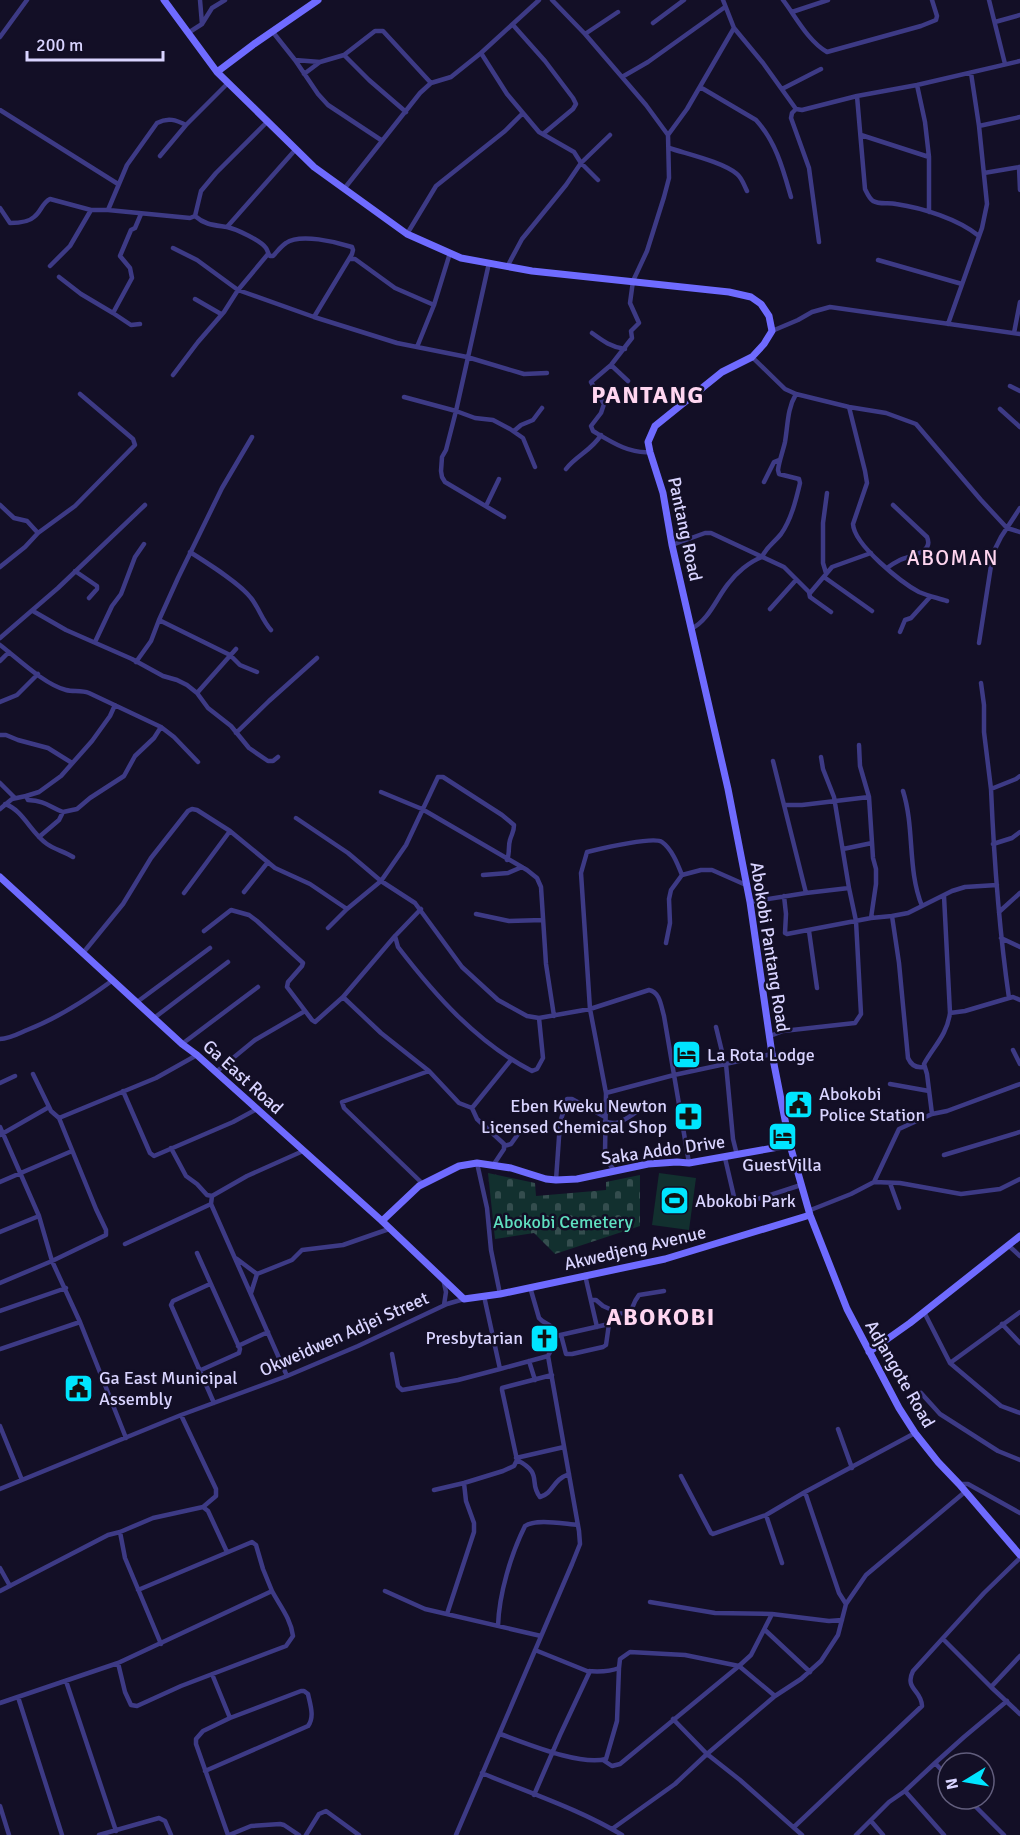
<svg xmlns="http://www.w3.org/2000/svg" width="1020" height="1835" viewBox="0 0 1020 1835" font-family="Signika,sans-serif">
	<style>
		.cemetery { fill: url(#cemetery-stones) }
		.garden { fill: #12302f }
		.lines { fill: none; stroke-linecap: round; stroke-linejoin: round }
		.street { stroke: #3d3a85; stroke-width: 4.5 }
		.secondary { stroke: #6f6bff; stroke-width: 7 }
		.labels { text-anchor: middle; stroke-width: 5; stroke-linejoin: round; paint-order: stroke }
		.street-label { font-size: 18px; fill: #d9d4ff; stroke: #130f26 }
		.poi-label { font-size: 18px; fill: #d9d4ff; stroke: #130f26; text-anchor: start }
		.park-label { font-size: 18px; fill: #5fe0c0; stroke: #130f26 }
		.quarter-label { font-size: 21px; letter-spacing: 1.5px; fill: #ffd6f0; stroke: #130f26 }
		.district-label { font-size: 24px; font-weight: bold; letter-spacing: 1.5px; fill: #ffd6f0; stroke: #130f26 }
	</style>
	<defs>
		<pattern id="cemetery-stones" width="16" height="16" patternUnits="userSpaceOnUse" patternTransform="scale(1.5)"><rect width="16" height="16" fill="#12302f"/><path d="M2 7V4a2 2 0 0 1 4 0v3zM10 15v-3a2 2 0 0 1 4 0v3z" fill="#344d4e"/></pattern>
	</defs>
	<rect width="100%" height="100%" fill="#130f26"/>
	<path class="cemetery" d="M488 1173 535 1183 536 1196 606 1190V1182L640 1175V1226L555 1254 534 1233 495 1239Z"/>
	<path class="garden" d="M659 1173 696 1178 689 1230 652 1225Z"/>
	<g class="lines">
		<path class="street" d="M200 0 202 24
			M552 0 585 34 646 105 668 135 669 178 664 197 647 251 633 281 630 303 639 323 631 331 632 338 611 365 591 382 604 404 601 413 591 426 593 431C610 441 629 454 650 452
			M783 0C796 17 808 41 827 52L921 26 936 20 937 16 932 0
			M989 0 1005 64
			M792 12 828 0
			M995 22 1020 15
			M653 23 684 0
			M513 25 545 61 573 98 576 104 573 109 543 134
			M734 28 763 63 796 109 802 110 857 96 917 85 1020 61
			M272 31 295 60 318 94 328 105 381 140
			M188 33 202 24 212 8 225 0
			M585 34 618 12
			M0 37 27 0
			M481 53 507 94 539 132 574 152 581 163 598 180
			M344 55 369 80 406 112
			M295 60 320 62
			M304 74 320 62 344 55 375 31H383L431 83
			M622 77 648 62 725 7
			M917 85 925 122 929 157V212
			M700 87 756 120C776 142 783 169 791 197
			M782 89 821 69
			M857 96 865 189C867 193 869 198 873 201 880 205 889 202 896 204 923 208 958 219 979 236
			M796 109 792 113 791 118 809 168 819 242
			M0 110 118 184
			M979 126 1020 117
			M668 135 687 109 734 28 723 0
			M861 135 929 157
			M669 148C687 154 723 162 737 174 742 178 744 185 747 191
			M160 156 186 125 227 84
			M1019 167 1020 190
			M984 173 1020 167
			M344 189 420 93 431 83 451 77 481 53 539 0
			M0 208 10 223C17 223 29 222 34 217 41 212 42 203 50 199L91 210H108L190 218 195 216 201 191 216 173 267 122
			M108 210 127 165 157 123C168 117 176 120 186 125
			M195 216C205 225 214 225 227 227 236 229 260 240 266 248 268 251 268 254 270 256H273C277 252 281 246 286 243 300 233 337 242 352 247L353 250 352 254 314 317
			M227 227 296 149
			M407 234 436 186 505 131 523 113
			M173 248 197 260 238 290 314 317 397 343 417 347 434 305 450 253
			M349 259H355L395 288 434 305
			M878 260 962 284
			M489 263 456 411 446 450 442 457 441 471 442 477 445 482 504 517
			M50 266 70 246 91 210
			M507 267 522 239 566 185 581 163 610 135
			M59 277 81 294 113 313
			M195 299 221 314
			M140 324 131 325 113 313 132 278 130 268 120 256 131 230 135 228 141 214
			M948 324 982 228 987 204 979 126 971 73
			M772 331 798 320 812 312 830 307 1020 334
			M592 333C603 341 611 347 625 349
			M1014 333 1020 302
			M417 347 467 357 524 374 547 373
			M752 357 785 389 796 394 849 407 886 413 916 424 981 500 1007 528 1020 532
			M611 365 628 381
			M173 375 198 342 224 312 238 290 268 254
			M1010 386 1020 391
			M404 397 456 411 475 418 493 420 510 429 523 438 535 467
			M849 407 865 471 867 483 853 524C854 545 902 583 919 592 928 596 938 598 947 601
			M1000 409 1020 427
			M514 431 521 425 533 420 542 408
			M566 469C576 456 592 450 601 435
			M764 482 774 462 779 460
			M0 505 14 518 27 521 38 533
			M486 506 499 479
			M672 545 705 533H711L784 567 810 593 832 567 871 553
			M190 552C207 563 240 583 251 598 259 608 262 620 271 630
			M0 567 25 547 38 533 75 506 135 445 133 439 80 394
			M887 568C891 565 896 562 900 560 911 555 934 553 927 537L893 505
			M75 571 97 586V589L89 598
			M826 573 823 563V523L827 493
			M824 577 872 611
			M809 592 810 597 831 612
			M770 609 796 580
			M33 611 66 630 132 659 163 676 177 680 187 685 197 693 208 708 231 726 249 748 268 761H273L278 757
			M159 620 178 578 222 488 252 437
			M691 629C709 620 716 599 728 584 736 573 749 562 762 557 767 546 774 543 781 534 791 520 796 500 800 483L799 479 779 474 778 470C779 461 783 451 785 442 788 425 787 409 796 394
			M900 632 905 620 911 618 930 597
			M0 638 58 588 145 505
			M95 642 112 606 121 594 135 557 144 544
			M979 643 993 553 1001 537 1020 508
			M0 645C17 658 45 685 66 690 73 692 81 690 89 693L161 727 174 737 198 762
			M0 661 9 652
			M136 662 151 641 159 620 230 655 240 665 257 672
			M981 683 984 705V732L991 789
			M197 693 236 649
			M0 702 17 695 38 674
			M236 733 269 701 317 658
			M0 735H6L18 740 48 748 72 763
			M859 745 860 766 869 797 873 858 876 869V884L871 918
			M773 761 806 893
			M1020 776 1016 779 991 789C994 859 999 929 1009 998L1013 997 1020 1000
			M0 783 15 798
			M903 791C915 829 907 869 922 906
			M381 792 422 809 527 870 537 878 541 887 546 964 554 1016
			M26 796 39 792 61 776 92 741 110 716 115 705
			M5 804C23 810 31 833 47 844 54 849 65 852 73 857
			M784 805H802L869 797
			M0 809 12 799 26 796 28 800C46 801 48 806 63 812L77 809 90 798 124 776 135 756 154 738 161 727
			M296 818 348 853 381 881 415 903 462 967 498 1000 527 1016 539 1018 590 1009 649 990C660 992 661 1006 664 1016L689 1163
			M39 837 59 820 63 812
			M993 844 1012 838 1020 832
			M843 849 872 843
			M483 875 508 873 522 867
			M244 892 268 862
			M184 893 230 831
			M784 896 786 914 785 933 787 934 871 918 892 916
			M750 902 806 893 849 888 834 797 823 769 821 757
			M999 912 1020 893
			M476 914 509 921 543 920
			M328 928 347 909 381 881 406 845 438 777H443L502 815 514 825C514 832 512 833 510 840 508 846 510 853 507 860
			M204 931 231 910 249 915 257 921 303 963 302 966 288 982 287 987 312 1020 315 1022 343 997 395 936 421 909
			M809 931 817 988
			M395 936 398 947C435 995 477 1043 532 1071L537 1069 543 1058 539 1018
			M1001 938 1020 947
			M666 943 670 923 669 899 671 890 682 875 701 870H712L746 885
			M83 953 123 904 151 858 188 811 192 809 197 810 230 831 275 868 310 884 347 909
			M343 997 381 1033 429 1071 459 1103 472 1108 477 1119 504 1144V1149L494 1164
			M137 1002 210 948
			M950 1013 965 1011 1009 998
			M154 1018 228 962
			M716 1027 725 1064
			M770 1036 783 1031 855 1023 861 1014 856 921 849 888
			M0 1039C9 1039 18 1034 27 1030 58 1018 86 1000 113 980
			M182 1044 258 987
			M1013 1050 1020 1064
			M726 1064 733 1139 737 1155
			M923 1067C916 1068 911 1065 908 1058L899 963 892 916 908 913 952 891 965 887 997 885
			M216 1072 255 1040 305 1011
			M33 1074 51 1111 59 1118 156 1078 197 1055
			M0 1083 15 1076
			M890 1084 929 1091
			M123 1091 150 1153 154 1156 233 1122 257 1109
			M606 1093 674 1075 772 1054
			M472 1108 511 1060
			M932 1114 927 1074 924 1064C934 1046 947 1035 950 1013L944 896
			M605 1121C615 1127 626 1119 635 1113
			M0 1127 39 1216 52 1261 80 1322 126 1438
			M0 1135 49 1107
			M504 1146 511 1144 523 1127
			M171 1148 186 1176 197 1184 207 1195 212 1196
			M944 1155 1020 1132
			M725 1158 735 1201 739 1205 801 1185
			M477 1163 487 1208 491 1250 500 1294
			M614 1170 607 1161 605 1153 606 1093 590 1009 581 873 587 852C600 849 653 836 662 842 672 849 678 865 682 875
			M556 1180 560 1123 567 1099H572L605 1117
			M0 1182 72 1151
			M874 1182 900 1183 961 1194 1000 1189 1020 1179
			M890 1183 899 1208
			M423 1184 344 1108 342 1102 429 1071
			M211 1204 287 1376
			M211 1204 212 1196 247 1176 303 1151
			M808 1211 851 1194 874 1182 899 1129 932 1114 947 1111 1020 1084
			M0 1232 39 1216
			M125 1244 211 1204
			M1008 1245 1020 1256
			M197 1253 240 1349 239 1353 201 1370
			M237 1259 257 1274
			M257 1274 292 1260 302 1250 343 1245 389 1229
			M585 1275 597 1327
			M0 1283 52 1261 106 1235V1230L96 1209 59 1118
			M210 1284 173 1301 171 1305 214 1403
			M251 1293 257 1274
			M484 1296 500 1369 548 1356
			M444 1305 446 1292 444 1283
			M0 1311 66 1288
			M924 1312 950 1363 1001 1406 1020 1413
			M612 1313C639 1315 627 1310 639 1295L664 1291
			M1002 1324 1020 1343
			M561 1335 566 1354H572L603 1347 606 1345 609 1324
			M556 1336 609 1324 612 1310 603 1306 596 1300H591
			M238 1346 268 1332
			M0 1349 80 1322
			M392 1354 398 1386 402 1390 458 1380 500 1369
			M529 1361 535 1380
			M950 1363 1020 1312
			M921 1393 940 1414 998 1451 1020 1460
			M181 1415 216 1489V1496L203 1507
			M0 1426 22 1480
			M838 1429 852 1468
			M516 1458 564 1447
			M517 1460C544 1474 528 1482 540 1497 554 1493 552 1480 569 1474
			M681 1476 711 1533 713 1534 766 1515 805 1492 915 1433
			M959 1484H968L1020 1513
			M0 1489 181 1415 287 1376 358 1346 447 1304 464 1299
			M434 1490 464 1483 503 1471 514 1466 517 1460 502 1390V1388L552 1375
			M805 1492 839 1593 846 1604
			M766 1515 782 1563
			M120 1532 153 1518 203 1507 208 1511 227 1552
			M0 1568 10 1586
			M138 1590 252 1542 256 1545 263 1569 272 1591
			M0 1591 108 1535 120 1532 125 1558 161 1644
			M385 1591 425 1609 541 1636
			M650 1602 715 1613 772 1614 829 1621 842 1620
			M447 1614 474 1532V1523L466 1501 464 1483
			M498 1626C499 1594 511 1554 525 1526 536 1518 564 1524 578 1525
			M765 1630 810 1672
			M943 1639 991 1687 1020 1656
			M535 1650 587 1671C599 1672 609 1672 619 1668L620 1659 630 1652 666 1654 685 1655 739 1666 775 1696
			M212 1674 230 1718 203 1731 196 1739V1744L228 1835
			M66 1681 116 1831
			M991 1687 1020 1714
			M18 1697 62 1835
			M0 1703 118 1663 272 1591C280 1606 291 1619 293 1636L286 1646 181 1686 137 1706 131 1705 125 1692 118 1663
			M673 1719 707 1754 775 1696 801 1679 821 1661 838 1635 846 1604 866 1575 966 1491
			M500 1734C526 1743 579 1766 606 1759L617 1721 619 1668
			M603 1760 612 1766 620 1764 739 1666 751 1655 772 1614
			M205 1771 308 1726C315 1717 310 1704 308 1694L304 1691H301L230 1718
			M482 1773C529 1793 579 1809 622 1835
			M948 1777 935 1763 964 1737 1007 1701
			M905 1791 944 1835
			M534 1795 560 1735 590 1671
			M968 1799 1004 1835
			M0 1806 9 1835
			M871 1821 883 1835
			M794 1827 922 1706C922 1690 904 1689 913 1671L984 1593 1020 1558
			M612 1829 675 1784 707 1754 740 1780 802 1835
			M99 1835 159 1818 165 1821 171 1835
			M229 1835 251 1826 280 1824 284 1825 299 1835
			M306 1835 319 1814 326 1811 359 1835
			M456 1835 572 1564 580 1544 579 1531 548 1356C552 1347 561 1338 552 1327 548 1323 543 1323 539 1318L530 1287
			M856 1835 889 1802 905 1791 935 1763"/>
		<path class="secondary" d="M164 0 217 72 254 44 318 0
			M217 72 314 167 407 234 461 258 532 271 729 292 751 297 761 304 769 316 772 331 764 344 752 357 722 372 655 426 648 442 650 452 663 493 672 545 728 789 750 902 772 1054 790 1145 810 1215 847 1309 899 1408 915 1433 938 1462 959 1484 1020 1555
			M0 877 182 1044 197 1055 382 1221 464 1299 500 1294 665 1259 810 1215
			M382 1221 419 1186 459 1166 477 1163 511 1168 546 1179 556 1180 577 1179 648 1164 677 1162 689 1163 790 1145
			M869 1352 910 1323 1020 1236"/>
	</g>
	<defs>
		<symbol id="hotel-square" viewBox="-11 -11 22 22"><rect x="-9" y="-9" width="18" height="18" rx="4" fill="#00e5ff" stroke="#130f26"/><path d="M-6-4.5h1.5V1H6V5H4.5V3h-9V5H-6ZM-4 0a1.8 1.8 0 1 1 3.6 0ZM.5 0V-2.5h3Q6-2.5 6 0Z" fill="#111"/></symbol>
		<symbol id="civic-square" viewBox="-11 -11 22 22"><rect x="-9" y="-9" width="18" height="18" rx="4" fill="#00e5ff" stroke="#130f26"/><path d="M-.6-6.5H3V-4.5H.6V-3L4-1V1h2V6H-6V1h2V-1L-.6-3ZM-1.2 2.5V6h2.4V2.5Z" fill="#111"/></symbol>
		<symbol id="pharmacy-square" viewBox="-11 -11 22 22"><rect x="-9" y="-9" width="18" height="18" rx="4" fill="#00e5ff" stroke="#130f26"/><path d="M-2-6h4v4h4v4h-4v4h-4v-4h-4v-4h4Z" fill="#111"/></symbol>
		<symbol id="stadium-square" viewBox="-11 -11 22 22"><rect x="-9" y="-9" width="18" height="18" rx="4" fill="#00e5ff" stroke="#130f26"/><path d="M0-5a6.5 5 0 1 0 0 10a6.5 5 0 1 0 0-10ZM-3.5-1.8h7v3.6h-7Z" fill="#111"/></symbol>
		<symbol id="church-square" viewBox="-11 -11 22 22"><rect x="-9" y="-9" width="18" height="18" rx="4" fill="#00e5ff" stroke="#130f26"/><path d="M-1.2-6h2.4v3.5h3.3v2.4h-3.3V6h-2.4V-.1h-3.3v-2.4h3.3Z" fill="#111"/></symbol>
	</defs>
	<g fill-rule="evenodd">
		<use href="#hotel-square" x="670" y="1038" width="33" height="33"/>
		<use href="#civic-square" x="782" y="1088" width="33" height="33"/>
		<use href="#pharmacy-square" x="672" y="1100" width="33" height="33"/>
		<use href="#hotel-square" x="766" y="1120" width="33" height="33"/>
		<use href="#stadium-square" x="658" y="1184" width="33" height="33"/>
		<use href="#church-square" x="528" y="1322" width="33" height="33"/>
		<use href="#civic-square" x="62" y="1372" width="33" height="33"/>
	</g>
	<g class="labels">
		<g class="street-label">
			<text transform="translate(685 529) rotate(78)" y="6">Pantang Road</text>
			<text transform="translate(770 947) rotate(81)" y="6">Abokobi Pantang Road</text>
			<text transform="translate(243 1077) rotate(42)" y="6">Ga East Road</text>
			<text transform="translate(663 1150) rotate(-8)" y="6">Saka Addo Drive</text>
			<text transform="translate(635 1248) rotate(-13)" y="6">Akwedjeng Avenue</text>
			<text transform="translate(344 1334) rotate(-24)" y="6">Okweidwen Adjei Street</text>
			<text transform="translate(900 1374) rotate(60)" y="6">Adjangote Road</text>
		</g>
		<g class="poi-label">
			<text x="707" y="1061">La Rota Lodge</text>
			<text x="819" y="1100">Abokobi<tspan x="819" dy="21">Police Station</tspan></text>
			<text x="667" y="1112" text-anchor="end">Eben Kweku Newton<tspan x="667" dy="21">Licensed Chemical Shop</tspan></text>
			<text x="782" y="1171" text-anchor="middle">GuestVilla</text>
			<text x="695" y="1207">Abokobi Park</text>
			<text x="523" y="1344" text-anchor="end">Presbytarian</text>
			<text x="99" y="1384">Ga East Municipal<tspan x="99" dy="21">Assembly</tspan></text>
		</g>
		<g class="park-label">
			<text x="563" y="1228">Abokobi Cemetery</text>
		</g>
		<g class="quarter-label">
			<text x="953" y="565">ABOMAN</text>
		</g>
		<g class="district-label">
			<text x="648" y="403">PANTANG</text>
			<text x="661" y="1325">ABOKOBI</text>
		</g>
	</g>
	<g transform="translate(966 1781) rotate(259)"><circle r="28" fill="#130f26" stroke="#625e7d" stroke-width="1.5"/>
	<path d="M0-4.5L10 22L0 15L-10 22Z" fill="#00e5ff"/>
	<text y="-9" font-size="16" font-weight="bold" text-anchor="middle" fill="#d9d4ff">N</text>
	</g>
	<path d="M27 51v9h136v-9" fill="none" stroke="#d9d4ff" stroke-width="3"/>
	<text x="36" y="51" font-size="18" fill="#d9d4ff" stroke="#130f26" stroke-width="4.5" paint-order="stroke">200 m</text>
</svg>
